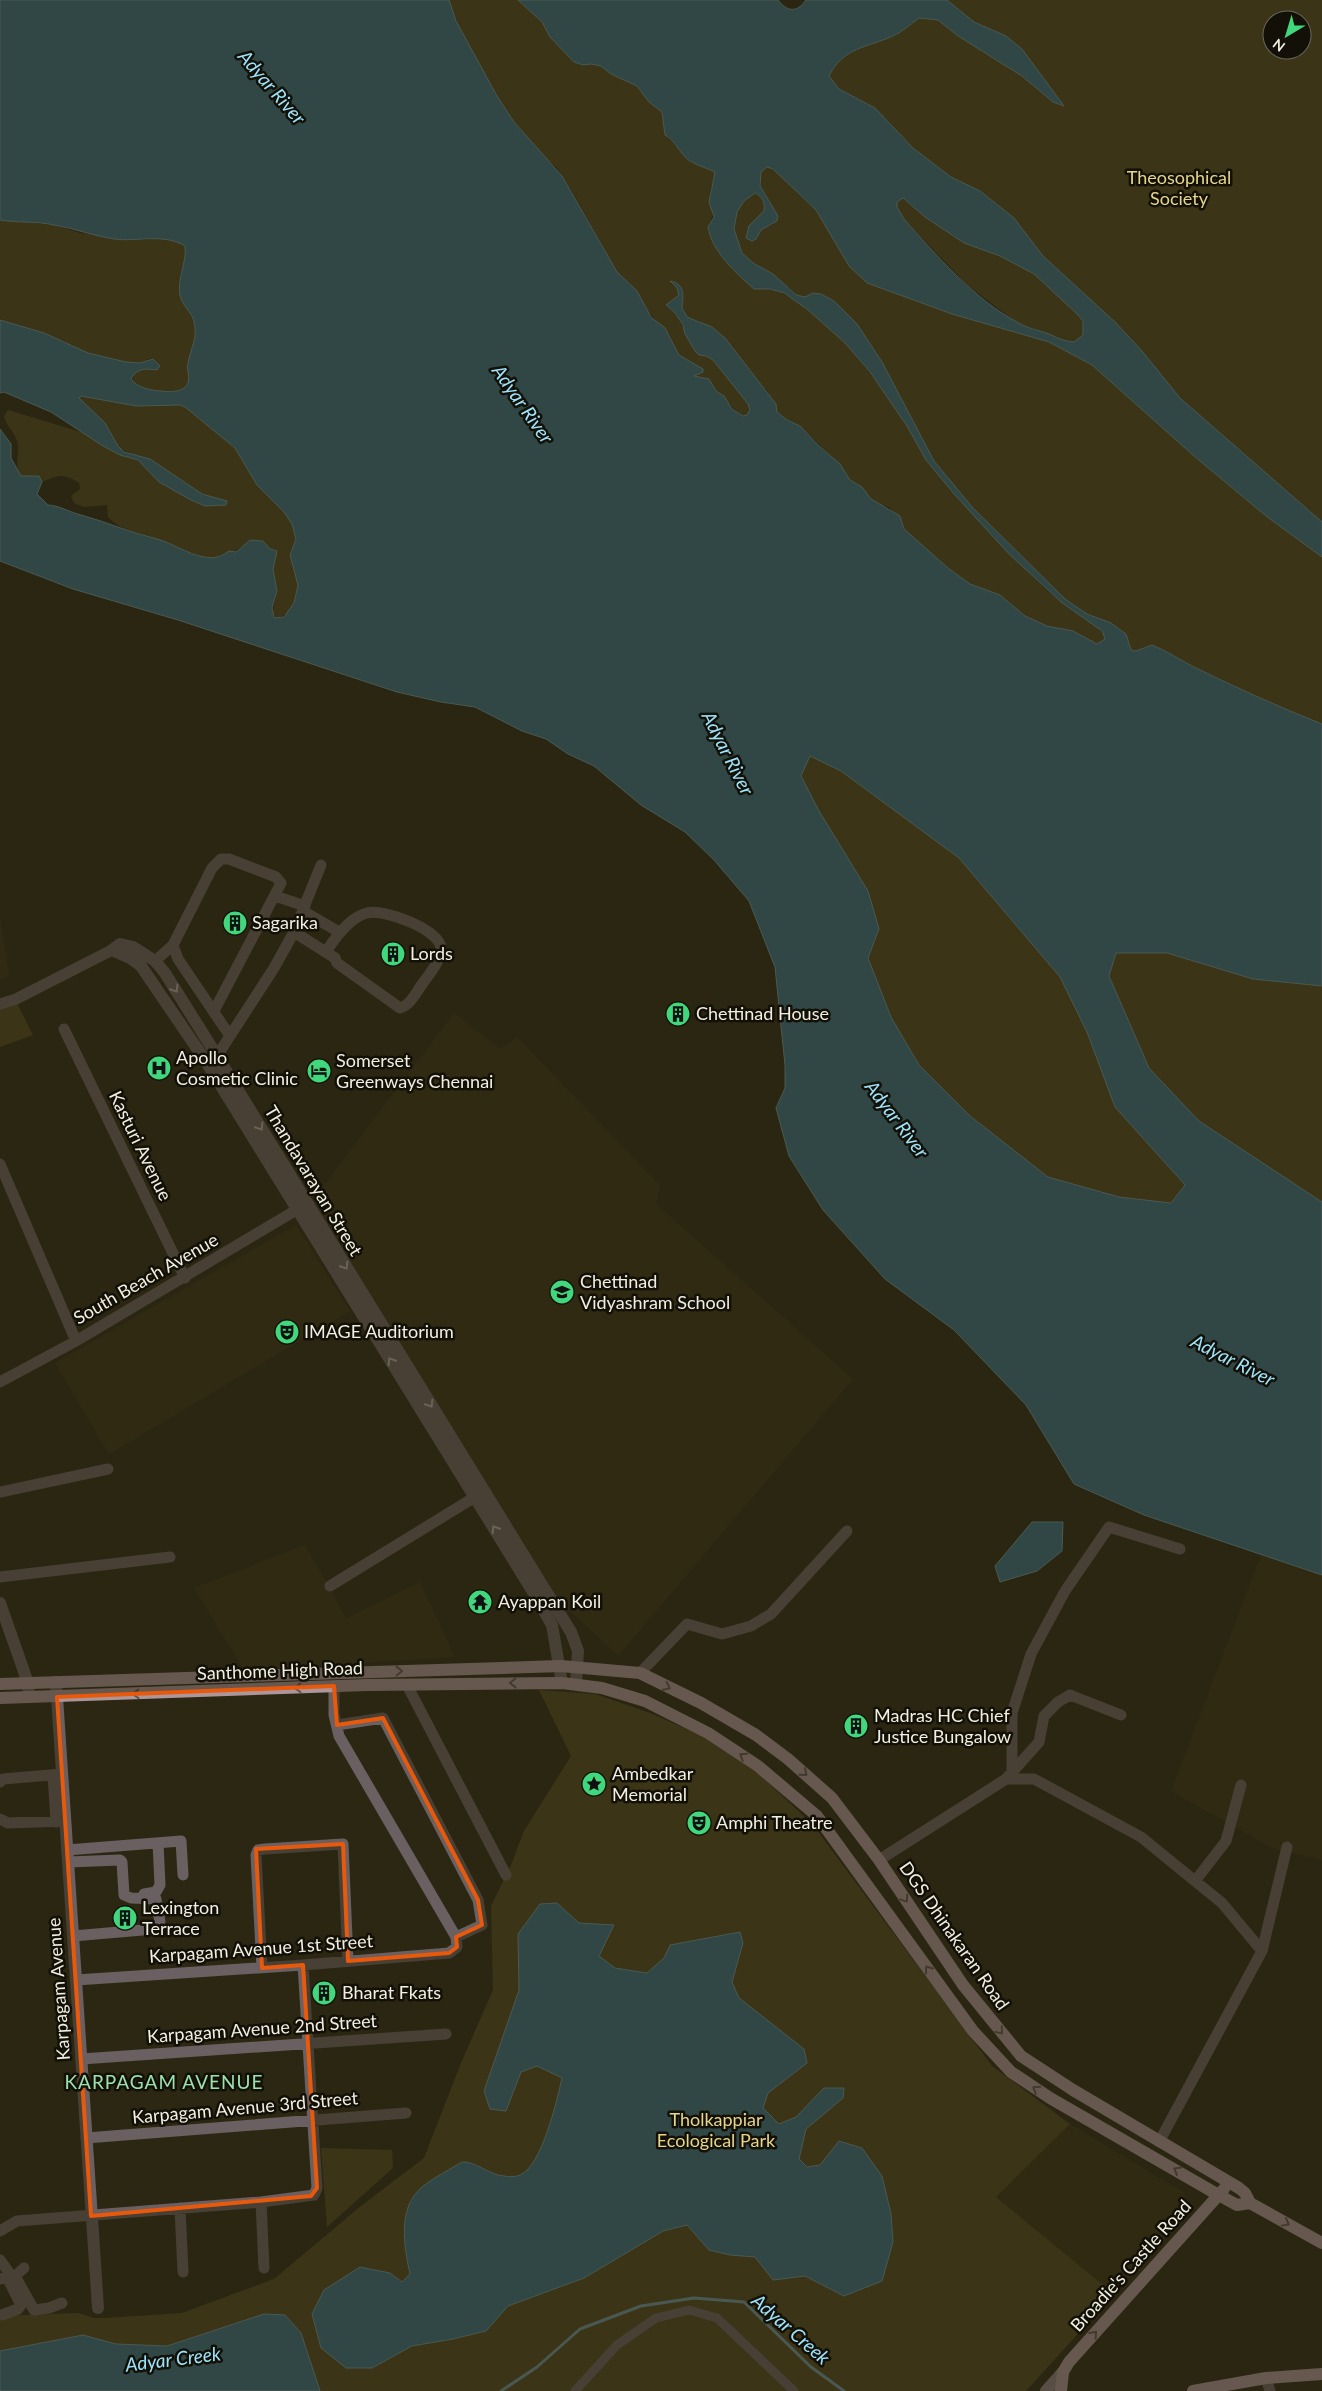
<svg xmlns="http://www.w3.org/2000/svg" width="1322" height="2391" viewBox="0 0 1322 2391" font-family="Lato,sans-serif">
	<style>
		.built { fill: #362f14 }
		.green { fill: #4f461c; fill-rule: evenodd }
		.water { fill: #367083; stroke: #6e96a0; fill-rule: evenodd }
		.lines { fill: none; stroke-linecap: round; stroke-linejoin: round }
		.stream { stroke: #6e96a0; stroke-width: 3 }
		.pedestrian { stroke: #6a5f61; stroke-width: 9 }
		.minor { stroke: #6a5f61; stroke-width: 11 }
		.tertiary { stroke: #6a5f61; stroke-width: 12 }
		.secondary { stroke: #907e81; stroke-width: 12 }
		.primary { stroke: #ad969a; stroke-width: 12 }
		.oneway { stroke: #b4aea8 }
		.oneway2 { stroke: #605350 }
		.marked { fill: none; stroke: #e8590c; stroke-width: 4; stroke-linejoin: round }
		.labels { text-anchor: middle; stroke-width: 5; stroke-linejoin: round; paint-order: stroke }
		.park-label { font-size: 18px; fill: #e7d58a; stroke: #121007 }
		.poi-label { font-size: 18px; fill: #f1eee2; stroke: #121007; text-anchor: start }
		.street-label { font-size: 18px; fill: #f1eee2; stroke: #121007 }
		.water-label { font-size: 19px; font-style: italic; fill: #9de3fc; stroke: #121007 }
		.neighbourhood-label { font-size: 19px; letter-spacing: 1px; fill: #9be1ae; stroke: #121007 }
	</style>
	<rect width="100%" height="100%" fill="#2b2713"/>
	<path class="built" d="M0 916 9 976 0 980Z
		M454 1013 501 1049 517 1037 660 1185 656 1204 853 1379 618 1656 557 1598 313 1200Z
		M296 1225 350 1311 109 1454 55 1363Z
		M305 1545 346 1618 420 1582 455 1657 244 1670 194 1588Z
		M1261 1555 1322 1575V1860L1272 1848 1171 1791Z
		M1070 2124 1183 2192 1188 2206 1182 2221 1114 2294 996 2197Z"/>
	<path class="green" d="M449 0H518L542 22 550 37 574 62 583 65 591 64 601 66 611 74 637 86 649 102 662 112 665 135 695 164 705 166 715 172C714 180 711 185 710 192 708 206 717 213 708 227 712 252 736 273 754 289 807 281 881 385 907 425 914 436 919 450 927 461 946 485 970 508 991 530 1014 555 1036 584 1063 603 1077 613 1100 622 1105 639L1097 644 1073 631 1047 626 1025 616 1009 602 991 592 970 584 948 568 904 529 901 522 889 507 880 505 871 499 858 484 850 480 829 454 800 426 787 420 777 412 768 392 744 365 700 321 687 317 682 309C683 295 687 288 670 283L677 288 679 295 669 303 668 308 675 313 696 351 699 355 706 356 713 360 748 404 750 410 747 415 744 416C728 407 729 399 716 391 709 376 707 381 694 376L693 363 679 355 670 336 646 309 637 291 617 272 573 193 557 168 546 159 514 122 497 96 456 21Z
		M947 0H1322V522L1180 398 1142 351 1115 322 1043 256 1014 218 980 191 951 177 913 148 875 108 839 89 829 76C846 47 865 48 893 36 902 32 911 24 919 18L938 20 958 36 1022 76 1053 102 1063 106 1022 49 1006 36 974 22ZM1272 20H1302V50H1272Z
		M768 167 781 175 799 195 816 210 849 266 917 302 1049 342 1092 365 1194 456 1266 516 1322 557V724C1279 707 1237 688 1196 668 1181 661 1168 651 1152 645L1136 651 1131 650 1126 634 1111 623 1087 614 1065 599 973 508 934 461 882 362 857 324 834 301 821 294 813 293 805 297 796 295 773 274 753 263 742 253 734 229 737 212 744 201 755 193C763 198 765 202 764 211L749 226 761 230 774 224 769 201 760 186 761 172Z
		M902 198 925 217 964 243 1000 256 1034 274 1078 315 1083 321V335L1074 342 1060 341 1049 334 1016 322 966 284 904 219 897 207V202Z
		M0 220 55 225 80 233 142 240 165 238 177 241 185 246C187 260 178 273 180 287 182 305 195 316 196 334 197 343 190 351 190 360 189 371 191 380 184 389 168 396 145 390 132 381L135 372 148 367 154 370 152 358C148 359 145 362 141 363 110 370 34 329 0 320Z
		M80 396 136 406 180 405 185 407 235 448 257 485 284 512 292 524 296 539 291 550 298 585 294 603 290 612 278 618 272 616 277 591 273 569 276 550 270 549 263 541C247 537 237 553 222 557 200 561 179 548 159 540 156 539 152 540 148 539 143 537 139 534 134 532 121 526 121 529 108 517L107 505 84 507 74 503 71 496 80 489 79 483C63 473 59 475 42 482L41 480 21 476C13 463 21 454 17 441 14 431 6 426 4 416L8 410 84 433 103 446 143 463 159 482 189 499 205 506 226 505 227 501 202 494 131 453 120 449 105 423 80 401Z
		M810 755 841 771 959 858 1060 977 1087 1032 1165 1163 1185 1186 1171 1203 1119 1197 1048 1177 970 1116 919 1065 891 1017 868 958 879 929 801 776Z
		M1115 953H1167L1253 979 1322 986V1202L1199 1121 1149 1068 1109 976Z
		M15 999 33 1035 0 1047V1005Z
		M539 1690 595 1694 650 1713 700 1735 759 1774 813 1825 992 2066 1070 2124 996 2197 1114 2294 1026 2391H0V2316L78 2313 94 2318H106L182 2313 274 2279 361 2206 424 2158 461 2063 493 1990 491 1906 511 1865 524 1831 571 1756Z
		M321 2148 392 2150 393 2168 327 2227Z"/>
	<path class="water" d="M0 0H449L456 21 497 96 514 122 562 176 617 272 637 291 651 317 665 328 679 355 703 369V372L694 376 709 379 716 391 724 396 732 409 743 416 747 415 750 410 748 404 713 360 706 356 699 355 695 351 685 334 683 325 675 313 666 305 679 295 677 288 670 281C686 284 683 297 682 308L687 317 712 327 725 338 776 404 777 412 787 420 800 426 818 445 840 464 850 480 862 487 871 499 900 516 904 529 948 568 970 584 1000 595 1025 616 1047 626 1073 631 1097 644 1105 639 1102 631 1061 602 1009 554 955 495 926 460 907 426 870 372 845 343 807 309 784 293 770 289H754C736 273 712 252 708 227L714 217 709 202 715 172C705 167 694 165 686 158 678 150 675 141 665 135L662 112 649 102 637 86 611 74 601 66 591 64 583 65 574 62 550 37 542 22 518 0H778C787 12 797 13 806 0H947L974 22 1006 36 1022 49 1064 106 1053 102 1022 76 958 36 938 20 919 18C911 24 902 32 893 36 866 48 844 47 829 76L839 89 875 108 913 148 951 177 980 191 1014 218 1043 256 1115 322 1142 351 1180 398 1322 522V557L1266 516 1194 456 1092 365 1049 342 952 314 867 283 849 266 816 210 773 169 767 167 761 172 760 186 778 216 777 221 761 230 756 239 752 241 746 238 749 226 764 211C765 202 763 197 755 193L744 201 737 212 734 229 742 253 753 263 773 274 796 295 805 297 813 293 821 294 834 301 857 324 882 362 934 461 973 508 1065 599 1087 614 1111 623 1126 634 1131 650 1136 651 1152 645C1168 651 1181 661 1196 668 1237 688 1279 707 1322 724V986L1253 979 1167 953H1116L1109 976 1149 1068 1199 1121 1322 1202V1575L1144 1515 1074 1484 1026 1405 954 1330 885 1279 823 1210 789 1156 776 1108 785 1088V1065L775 967 749 901 714 860 685 832 641 805 594 766 568 754 546 739 522 731 475 707 441 702 397 692 178 620 73 589 0 561V429L11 444V458L21 476H39L42 482 37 494 48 505C61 506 69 512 81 515 107 522 131 533 157 539 172 543 187 554 204 557 214 559 221 557 229 551L236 552 250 540 263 541 270 549 277 551 273 569 277 591 272 608 274 618 284 617 294 603 298 585 290 555 296 539 292 524 284 512 257 485 235 448 185 407 180 405 136 406 81 396 79 398 105 423 118 446 124 452 150 459 202 494 227 501 226 505 205 506 189 499 159 482 138 460 120 455 103 446 51 412 4 392 0 393V320L44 333 88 353 126 362 140 363 153 359 160 366 157 370C146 369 138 367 131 379 136 387 152 391 162 391 168 392 179 392 184 388 193 381 186 372 188 363 191 347 198 339 194 322 192 312 182 306 180 295 177 278 187 262 185 246 164 233 137 242 114 239 93 236 74 228 54 225 36 221 18 223 0 220ZM903 198 925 217 964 243 1000 256 1034 274 1078 315 1083 321V335L1074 342C1063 341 1058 338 1049 334 1038 330 1027 328 1017 322 974 299 936 255 904 219L897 207V202ZM810 756 841 771 959 858 1060 977 1087 1032 1115 1107 1185 1185 1171 1203 1119 1197 1048 1177 970 1116 919 1065 891 1017 868 958 879 929 868 891 819 811 801 776Z
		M1032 1522H1063L1062 1551 1037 1571 1000 1582 995 1566Z
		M557 1903 579 1923 614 1925 599 1956 615 1968 647 1973 664 1958 670 1945 740 1932 743 1943 732 1982 739 1998 804 2049 807 2063 768 2093 763 2108 779 2124 796 2117 824 2088H844L843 2098 806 2129 799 2159 807 2167 820 2165 839 2141 862 2148 882 2176 891 2214 893 2242 882 2281 844 2296 805 2276 773 2280 755 2257 730 2255 709 2250 687 2225 663 2231 584 2278 508 2306 486 2331 453 2339 412 2346 372 2368H346L321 2348 312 2314 324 2290 360 2267 390 2273 402 2282 410 2274C404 2246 397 2208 422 2187 434 2177 449 2170 462 2162 476 2161 489 2175 504 2176 508 2177 516 2177 520 2175 542 2166 557 2100 562 2078L537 2066 521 2072 506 2111 490 2109 484 2091 519 1990 518 1934 540 1904Z
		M264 2314 285 2315 301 2333 320 2391H0V2351L83 2335 116 2344 167 2346Z"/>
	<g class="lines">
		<path class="stream" d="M501 2391 537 2367 580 2329 641 2306 694 2298 744 2302 811 2367 844 2391"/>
		<path class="pedestrian" d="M575 2391 617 2345 656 2318 689 2310 717 2318 794 2391"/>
		<path class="minor" d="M275 896 305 906
			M303 911 339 932
			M294 932 335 958 337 963 400 1008C411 1005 416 992 423 983 430 973 440 962 441 949 442 930 383 908 367 913 350 917 334 939 326 952
			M155 961 173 945
			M0 1004 16 999 112 950
			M214 1011 281 883 276 877 229 859H221L212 868 173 945 178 959 230 1036
			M64 1029 185 1278
			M210 1061 217 1056 274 968 294 932 321 865
			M0 1164 76 1341
			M0 1382 76 1341 298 1209 301 1204
			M0 1492 108 1469
			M0 1577 170 1557
			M330 1586 475 1497
			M640 1673 687 1624 722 1634 751 1626 771 1614 847 1531
			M407 1685 506 1875
			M337 1725 383 1718 478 1900 482 1925 456 1937
			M1012 1772V1713L1031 1654 1065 1591 1109 1527 1180 1549
			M53 1775 56 1822
			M1006 1779H1034L1141 1837 1222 1903 1262 1951
			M0 1782 3 1779 62 1774
			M0 1819 8 1823 65 1821
			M67 1850 181 1841 183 1875
			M879 1860 1006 1779 1039 1742 1044 1716 1058 1702 1070 1695 1121 1715
			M68 1862 120 1860 122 1862 124 1895 131 1898 156 1899 160 1922 154 1929 73 1936
			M1195 1881 1226 1841 1241 1785
			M144 1894 156 1892 160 1885 158 1843
			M262 1968 256 1855 258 1850 265 1849 343 1844 348 1961
			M76 1980 303 1965 449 1953 457 1947 456 1937 339 1736 334 1715V1686
			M81 2059 446 2034
			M86 2138 406 2113
			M1159 2142 1262 1951 1287 1847
			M261 2202 264 2268
			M180 2208 183 2272
			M0 2231 17 2221 261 2202 314 2195 317 2188 303 1965
			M0 2260 8 2271
			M24 2268 15 2276 34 2310 49 2308 62 2303
			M0 2279 7 2277 21 2305 18 2309 2 2315
			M1266 2378 1270 2391"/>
		<path class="tertiary" d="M0 1603 28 1683 29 1696
			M56 1682 98 2308
			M562 1683 552 1625 535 1595 207 1063 141 966 130 958 112 950 120 944 133 947 155 961 165 973 217 1056 571 1632 578 1651 576 1684"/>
		<path class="secondary" d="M1046 2391 1063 2372"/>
		<path class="primary" d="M0 1684 561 1666 640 1673 701 1703 756 1735 788 1759 832 1798 879 1860 963 1985 1021 2056 1073 2090 1239 2188 1245 2193 1250 2203 1322 2243
			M0 1698 367 1685 562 1683 602 1688 645 1701 708 1733 758 1766 817 1816 973 2031 1011 2072 1050 2098 1215 2193 1237 2205 1250 2203
			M1061 2391 1063 2372 1069 2362 1224 2189
			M1193 2391 1266 2378 1322 2374"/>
	</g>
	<defs><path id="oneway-chevron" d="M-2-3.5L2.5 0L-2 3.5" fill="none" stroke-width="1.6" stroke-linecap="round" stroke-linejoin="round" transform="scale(1.25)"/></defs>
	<g class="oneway">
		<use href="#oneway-chevron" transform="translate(175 989) rotate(58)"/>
		<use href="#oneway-chevron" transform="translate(260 1127) rotate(58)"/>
		<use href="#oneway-chevron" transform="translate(345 1266) rotate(58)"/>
		<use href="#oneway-chevron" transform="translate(391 1361) rotate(-122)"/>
		<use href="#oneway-chevron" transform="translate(430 1404) rotate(58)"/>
		<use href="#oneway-chevron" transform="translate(495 1529) rotate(-122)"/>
	</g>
	<g class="oneway2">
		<use href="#oneway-chevron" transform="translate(399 1671) rotate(-1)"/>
		<use href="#oneway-chevron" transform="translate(513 1683) rotate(179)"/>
		<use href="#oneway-chevron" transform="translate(667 1687) rotate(26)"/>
		<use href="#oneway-chevron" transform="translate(298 1688) rotate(178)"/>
		<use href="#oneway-chevron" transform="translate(136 1694) rotate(178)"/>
		<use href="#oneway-chevron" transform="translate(743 1756) rotate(-147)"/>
		<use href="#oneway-chevron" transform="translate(804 1773) rotate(41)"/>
		<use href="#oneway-chevron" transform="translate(905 1899) rotate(56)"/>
		<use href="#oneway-chevron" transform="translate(928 1969) rotate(-126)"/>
		<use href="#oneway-chevron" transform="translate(1000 2031) rotate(50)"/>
		<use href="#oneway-chevron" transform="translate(1036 2089) rotate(-147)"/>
		<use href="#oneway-chevron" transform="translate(1177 2170) rotate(-150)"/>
		<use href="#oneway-chevron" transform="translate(1286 2223) rotate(29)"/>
		<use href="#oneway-chevron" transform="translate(1094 2334) rotate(-48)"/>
	</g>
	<path d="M0 0H1322V2391H0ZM334 1686 337 1725 383 1718 478 1900 482 1925 456 1937 457 1947 449 1953 348 1961 343 1844 256 1849 262 1968 303 1965 317 2188 311 2196 91 2216 57 1697Z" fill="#2b2713" fill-opacity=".55" fill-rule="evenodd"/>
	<path class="marked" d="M334 1686 337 1725 383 1718 478 1900 482 1925 456 1937 457 1947 449 1953 348 1961 343 1844 256 1849 262 1968 303 1965 317 2188 311 2196 91 2216 57 1697Z"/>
	<defs>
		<symbol id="building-disc" viewBox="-11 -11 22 22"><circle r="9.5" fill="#41d77c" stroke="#121007"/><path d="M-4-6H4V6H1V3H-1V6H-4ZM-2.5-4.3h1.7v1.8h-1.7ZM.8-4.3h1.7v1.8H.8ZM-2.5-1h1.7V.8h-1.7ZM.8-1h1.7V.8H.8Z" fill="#111"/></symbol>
		<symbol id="hospital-disc" viewBox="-11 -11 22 22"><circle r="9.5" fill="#41d77c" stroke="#121007"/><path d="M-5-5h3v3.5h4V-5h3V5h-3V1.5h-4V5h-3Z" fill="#111"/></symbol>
		<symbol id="hotel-disc" viewBox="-11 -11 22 22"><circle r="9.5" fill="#41d77c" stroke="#121007"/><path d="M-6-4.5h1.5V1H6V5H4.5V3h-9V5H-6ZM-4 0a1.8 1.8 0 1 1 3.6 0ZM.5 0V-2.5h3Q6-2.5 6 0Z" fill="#111"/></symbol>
		<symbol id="school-disc" viewBox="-11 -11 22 22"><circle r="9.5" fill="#41d77c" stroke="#121007"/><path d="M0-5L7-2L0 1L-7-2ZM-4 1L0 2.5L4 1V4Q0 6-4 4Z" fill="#111"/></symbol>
		<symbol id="theatre-disc" viewBox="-11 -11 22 22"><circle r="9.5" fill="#41d77c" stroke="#121007"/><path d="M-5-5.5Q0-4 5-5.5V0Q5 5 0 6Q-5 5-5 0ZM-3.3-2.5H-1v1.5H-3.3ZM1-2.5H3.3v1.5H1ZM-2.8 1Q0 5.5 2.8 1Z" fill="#111"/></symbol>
		<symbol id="temple-disc" viewBox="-11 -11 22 22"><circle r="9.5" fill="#41d77c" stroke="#121007"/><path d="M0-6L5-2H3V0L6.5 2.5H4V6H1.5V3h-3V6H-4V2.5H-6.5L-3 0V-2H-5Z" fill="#111"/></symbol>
		<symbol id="sight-disc" viewBox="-11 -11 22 22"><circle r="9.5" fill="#41d77c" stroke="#121007"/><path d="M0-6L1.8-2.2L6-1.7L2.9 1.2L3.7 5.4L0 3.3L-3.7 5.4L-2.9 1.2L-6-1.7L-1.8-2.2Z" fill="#111"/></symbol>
	</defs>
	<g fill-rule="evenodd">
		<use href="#building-disc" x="221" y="909" width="28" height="28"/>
		<use href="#building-disc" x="379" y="940" width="28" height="28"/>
		<use href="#building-disc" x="664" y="1000" width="28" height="28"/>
		<use href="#hospital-disc" x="145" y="1054" width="28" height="28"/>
		<use href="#hotel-disc" x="305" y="1057" width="28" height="28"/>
		<use href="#school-disc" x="548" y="1278" width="28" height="28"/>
		<use href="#theatre-disc" x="273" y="1318" width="28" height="28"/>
		<use href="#temple-disc" x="466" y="1588" width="28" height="28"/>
		<use href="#building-disc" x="842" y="1712" width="28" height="28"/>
		<use href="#sight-disc" x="580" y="1770" width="28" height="28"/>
		<use href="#theatre-disc" x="685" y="1809" width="28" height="28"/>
		<use href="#building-disc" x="111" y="1904" width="28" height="28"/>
		<use href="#building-disc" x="310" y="1979" width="28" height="28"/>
	</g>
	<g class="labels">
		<g class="park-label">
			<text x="1179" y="184">Theosophical<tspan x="1179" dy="21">Society</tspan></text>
			<text x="716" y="2126">Tholkappiar<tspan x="716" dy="21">Ecological Park</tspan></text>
		</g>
		<g class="poi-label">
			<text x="252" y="929">Sagarika</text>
			<text x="410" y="960">Lords</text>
			<text x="696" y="1020">Chettinad House</text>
			<text x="176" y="1064">Apollo<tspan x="176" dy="21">Cosmetic Clinic</tspan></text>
			<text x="336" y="1067">Somerset<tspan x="336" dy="21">Greenways Chennai</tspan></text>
			<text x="580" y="1288">Chettinad<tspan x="580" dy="21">Vidyashram School</tspan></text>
			<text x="304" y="1338">IMAGE Auditorium</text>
			<text x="498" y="1608">Ayappan Koil</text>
			<text x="874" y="1722">Madras HC Chief<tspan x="874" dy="21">Justice Bungalow</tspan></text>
			<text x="612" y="1780">Ambedkar<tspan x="612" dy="21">Memorial</tspan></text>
			<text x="716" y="1829">Amphi Theatre</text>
			<text x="142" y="1914">Lexington<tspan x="142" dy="21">Terrace</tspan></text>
			<text x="342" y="1999">Bharat Fkats</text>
		</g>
		<g class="street-label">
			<text transform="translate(140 1146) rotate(64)" y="6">Kasturi Avenue</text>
			<text transform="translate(313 1181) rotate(59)" y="6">Thandavarayan Street</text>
			<text transform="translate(146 1279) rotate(-30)" y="6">South Beach Avenue</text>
			<text transform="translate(280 1671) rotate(-2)" y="6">Santhome High Road</text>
			<text transform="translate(954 1936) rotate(55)" y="6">DGS Dhinakaran Road</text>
			<text transform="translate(261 1949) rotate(-4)" y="6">Karpagam Avenue 1st Street</text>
			<text transform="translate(59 1989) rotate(-94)" y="6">Karpagam Avenue</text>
			<text transform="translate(262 2029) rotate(-4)" y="6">Karpagam Avenue 2nd Street</text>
			<text transform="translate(245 2108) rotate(-5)" y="6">Karpagam Avenue 3rd Street</text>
			<text transform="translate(1131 2266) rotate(-48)" y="6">Broadie's Castle Road</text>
		</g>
		<g class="water-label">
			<text transform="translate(272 87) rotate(49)" y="7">Adyar River</text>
			<text transform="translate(523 404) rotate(55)" y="7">Adyar River</text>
			<text transform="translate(728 753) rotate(63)" y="7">Adyar River</text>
			<text transform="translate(897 1119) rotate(53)" y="7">Adyar River</text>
			<text transform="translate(1233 1360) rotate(27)" y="7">Adyar River</text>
			<text transform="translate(791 2329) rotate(41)" y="7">Adyar Creek</text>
			<text transform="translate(173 2359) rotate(-7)" y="7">Adyar Creek</text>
		</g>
		<g class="neighbourhood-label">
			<text x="164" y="2089">KARPAGAM AVENUE</text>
		</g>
	</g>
	<g transform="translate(1287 35) rotate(218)"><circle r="24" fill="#121007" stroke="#6b695f"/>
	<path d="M0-4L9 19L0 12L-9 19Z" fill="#41d77c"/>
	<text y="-8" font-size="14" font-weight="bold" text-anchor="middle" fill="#f1eee2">N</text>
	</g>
</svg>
